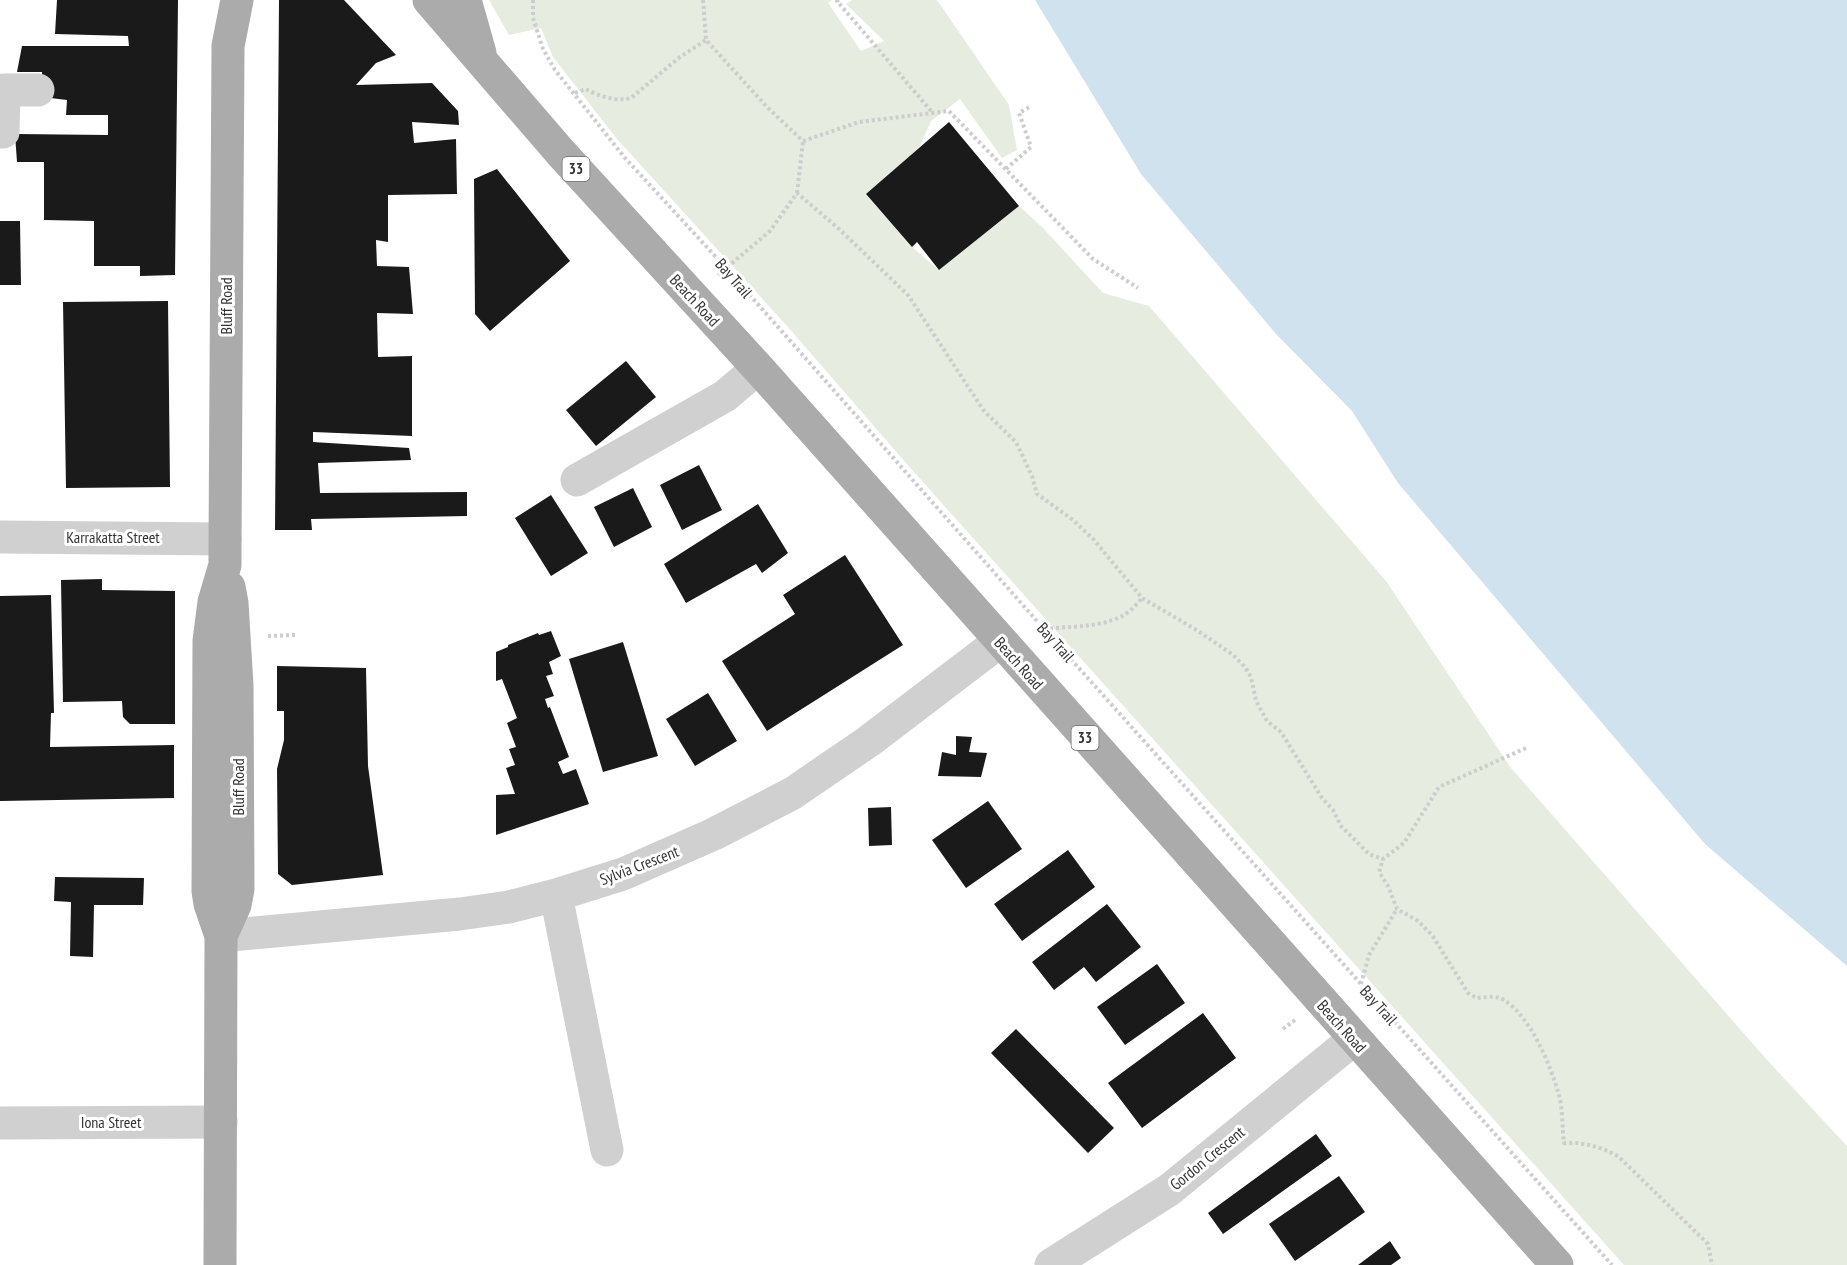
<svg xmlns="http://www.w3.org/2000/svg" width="1847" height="1265" viewBox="0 0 1847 1265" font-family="'PT Sans Narrow',sans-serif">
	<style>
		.green { fill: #e6ecdf }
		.water { fill: #cfe2ee }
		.building { fill: #1a1a1a }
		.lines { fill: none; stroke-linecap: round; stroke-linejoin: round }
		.path { stroke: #cdcdcd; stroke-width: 4; stroke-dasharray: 3 3; stroke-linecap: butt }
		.minor { stroke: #d0d0d0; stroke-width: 33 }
		.major { stroke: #ababab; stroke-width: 33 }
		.labels { text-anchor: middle; stroke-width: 6; stroke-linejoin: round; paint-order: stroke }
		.shield { fill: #fff; stroke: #707070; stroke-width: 1.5 }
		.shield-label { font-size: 15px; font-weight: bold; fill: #333 }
		.street-label { font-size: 16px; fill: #333; stroke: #fff }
	</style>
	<rect width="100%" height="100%" fill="#fff"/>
	<path class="green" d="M489 0H832L828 3 861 51 884 41 846 4 852 0H937L1009 105 1017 150 1002 158 960 99 931 121 919 148 866 195 912 247 939 270 1019 206 1043 228 1103 293 1149 306 1386 581 1511 768 1768 1061 1847 1146V1265H1624L905 462 788 327 617 139 553 57 541 28 509 35Z"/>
	<path class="water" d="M1035 0H1847V966L1705 844 1398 483 1352 411 1276 334 1141 174Z"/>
	<path class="building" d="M57 0H178L175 275 140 276V266H94V221L44 220V162H17L15 134 108 135V115H66L67 100 42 97V72H17L22 46H129L128 36 55 34Z
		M279 0H344L396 55 376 63 356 85 432 83 458 111 459 125 412 122 414 143 456 139 457 194 388 195V242L376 240 377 266 409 267 413 314 377 313 378 357 412 356V436L313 432V442L409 448 411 460 318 463 320 493 467 492V516L311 519 312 530H275Z
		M949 122 1019 206 939 270 917 242 912 247 866 194Z
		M497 169 570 261 490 331 475 314 474 179Z
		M0 221H20L21 285H0Z
		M168 301 170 487 66 488 63 302Z
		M626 361 656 397 596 446 566 410Z
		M699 465 722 510 682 530 660 485Z
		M633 488 652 527 614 547 594 507Z
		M551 495 588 553 551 576 515 518Z
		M758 504 788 553 762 573 756 564 686 603 664 564Z
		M845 555 903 645 767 731 722 661 795 614 783 595Z
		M102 579V590L175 591V724H130L123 717 122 701 63 702 61 580Z
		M51 595 54 713H51L50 747 174 745V798L0 801V596Z
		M551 631 561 656 549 662 553 674 546 676 554 696 545 699 548 708 550 707 569 757 558 762 563 774 576 769 589 804 496 835V795L515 794 506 768 515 765 509 749 516 747 507 723 517 718 502 679 496 681V652L508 647V645L538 633 539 635Z
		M623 642 658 756 603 772 569 659Z
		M277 666 366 668 368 766 383 875 292 885 278 874 277 769 284 740V711H277Z
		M708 693 737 741 695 766 666 719Z
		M956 736 972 737 969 752 987 753 981 777 938 776 942 752 956 755Z
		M988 801 1022 849 966 888 932 840Z
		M891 807 892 845 869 846 868 808Z
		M1068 850 1095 887 1022 941 994 904Z
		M55 877 144 878 143 905H94L93 957 70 956 71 902 54 901Z
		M1107 904 1141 947 1096 982 1084 967 1054 990 1032 962Z
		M1157 964 1185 1003 1125 1045 1097 1007Z
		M1203 1013 1236 1058 1142 1128 1108 1083Z
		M1016 1029 1114 1128 1088 1153 991 1053Z
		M1316 1134 1332 1156 1223 1234 1208 1213Z
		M1339 1176 1365 1212 1295 1261 1269 1224Z
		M1390 1241 1401 1258 1391 1265H1358Z"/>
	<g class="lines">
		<path class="path" d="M533 0V18L543 49 555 70 625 158 726 268 1044 629 1612 1265
			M703 0 706 40 768 108 803 141
			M839 0 837 1 932 112
			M575 93 586 89C598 96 616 102 631 98L680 57 706 40
			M803 141 859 122 949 111 1093 259 1138 288
			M1006 169 1031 147 1019 113 1031 106
			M797 193 803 141
			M718 275 770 231 797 193 839 229 908 295 984 411 1016 442 1032 476 1037 494 1073 520 1094 540 1142 598 1195 629 1232 654 1245 667 1251 677 1256 701 1267 721 1281 732 1322 798 1333 810 1341 826 1369 854 1383 859
			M1044 629C1072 626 1100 628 1124 615 1131 611 1137 604 1142 598
			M268 636 295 635
			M1526 748 1439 787 1404 843 1383 859 1379 872 1388 886 1397 909 1418 921 1432 935 1468 993 1477 998C1486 997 1495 995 1504 1000 1530 1016 1550 1064 1558 1092 1563 1106 1562 1128 1564 1143 1584 1142 1602 1147 1619 1157L1708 1244 1712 1265
			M1361 984 1369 955 1397 909
			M1283 1029 1295 1020"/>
		<path class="minor" d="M0 132H3L4 90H38
			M577 480 725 396 758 368
			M0 537 225 539
			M556 895 607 1150
			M221 936 460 914 509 907 556 895 623 874 714 834 793 793 869 741 999 642
			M0 1123 221 1122
			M1051 1265 1169 1190 1354 1039"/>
		<path class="major" d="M429 0 561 153 758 368 1557 1265
			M465 0 480 53
			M221 936 235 905 238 889 237 686 232 603 229 587
			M220 1265 221 936 210 904 208 891 209 641 214 602 225 565V546L228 46 237 0"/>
	</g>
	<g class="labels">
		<g class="shield">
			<rect x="562.5" y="157" width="27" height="24" rx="4.5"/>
			<rect x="1071.5" y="726" width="27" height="24" rx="4.5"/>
		</g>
		<g class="shield-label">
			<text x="576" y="174">33</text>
			<text x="1085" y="743">33</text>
		</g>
		<g class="street-label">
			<text transform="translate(734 278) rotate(49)" y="6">Bay Trail</text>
			<text transform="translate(695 300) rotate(47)" y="6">Beach Road</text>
			<text transform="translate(226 306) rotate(-90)" y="6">Bluff Road</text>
			<text x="113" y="543">Karrakatta Street</text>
			<text transform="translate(1056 642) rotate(48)" y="6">Bay Trail</text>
			<text transform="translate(1019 663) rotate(48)" y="6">Beach Road</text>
			<text transform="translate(238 787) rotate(-90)" y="6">Bluff Road</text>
			<text transform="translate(639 865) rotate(-21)" y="6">Sylvia Crescent</text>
			<text transform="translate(1379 1005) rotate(48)" y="6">Bay Trail</text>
			<text transform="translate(1342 1026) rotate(48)" y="6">Beach Road</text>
			<text x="111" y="1128">Iona Street</text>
			<text transform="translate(1207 1158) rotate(-39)" y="6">Gordon Crescent</text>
		</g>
	</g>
</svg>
